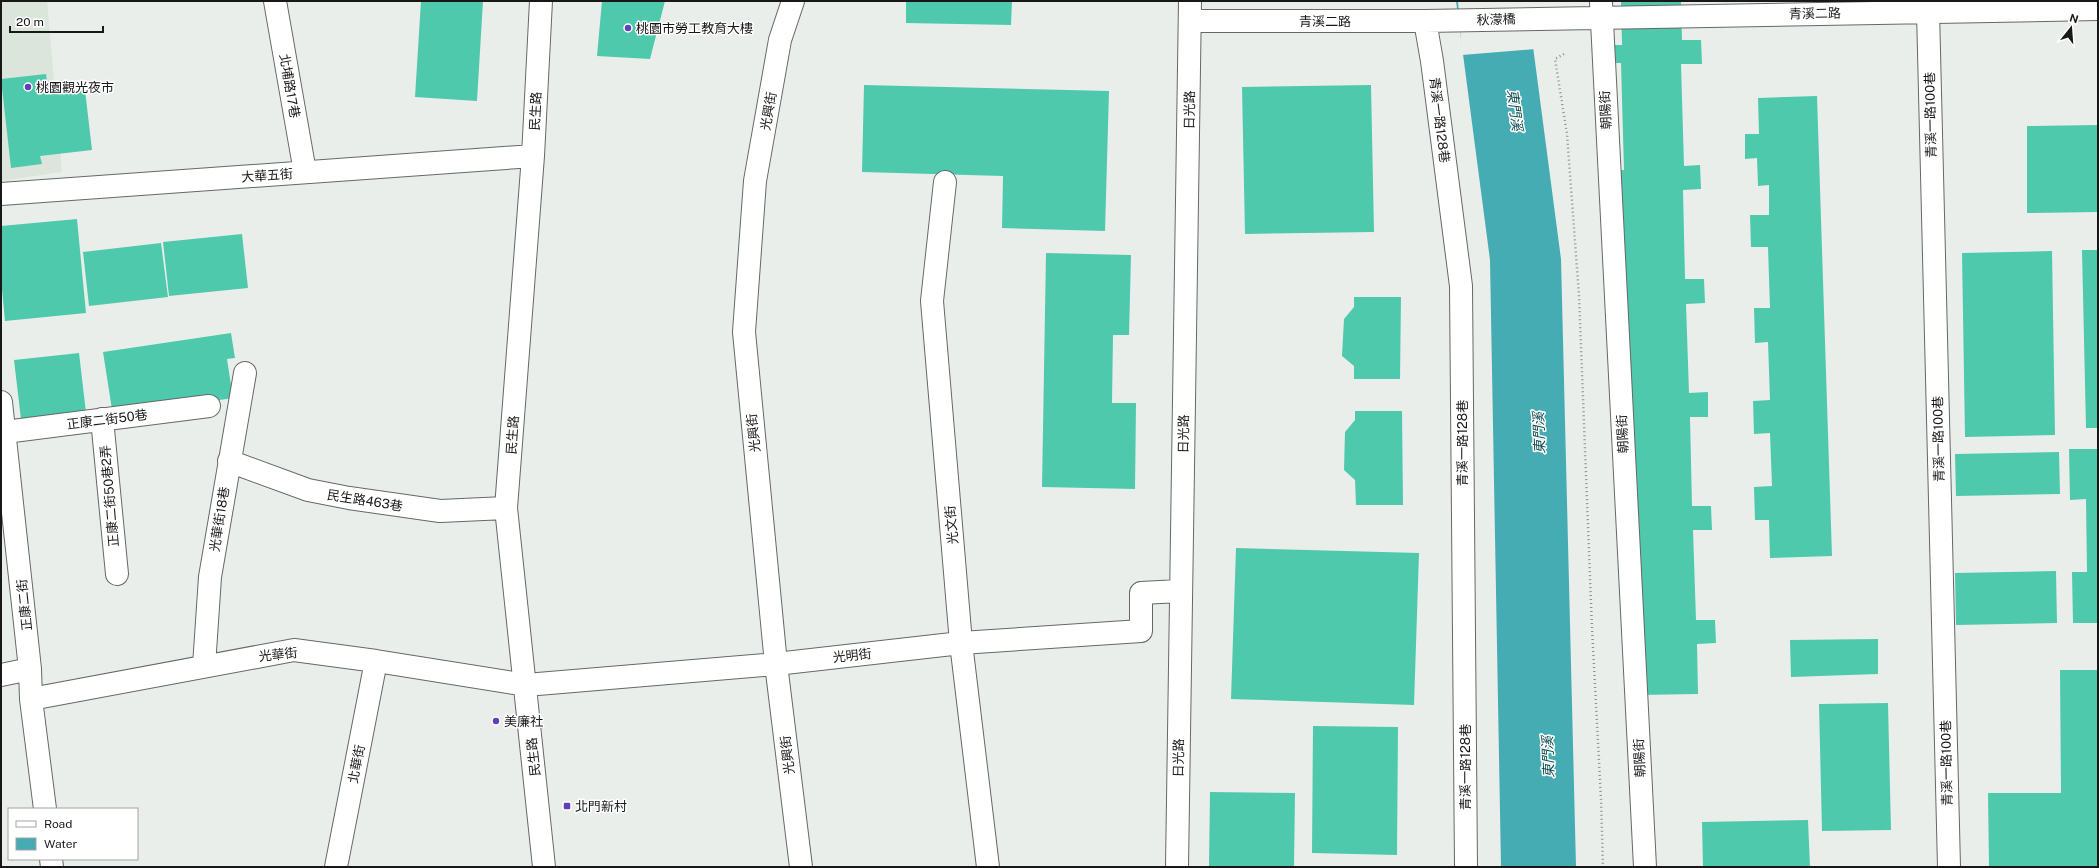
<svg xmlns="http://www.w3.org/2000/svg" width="2099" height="868" viewBox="0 0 2099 868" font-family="'Public Sans','Noto Sans TC',sans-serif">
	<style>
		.built { fill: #dbe5db }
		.water { fill: #45acb4 }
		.pier { fill: #eaeeea }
		.building { fill: #4fc9ab }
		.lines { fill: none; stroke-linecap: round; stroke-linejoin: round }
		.minor-casing { stroke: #656865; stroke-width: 24 }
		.path { stroke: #8d908d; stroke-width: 2.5; stroke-dasharray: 1 3; stroke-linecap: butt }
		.minor { stroke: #fff; stroke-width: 22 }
		.poi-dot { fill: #5f41b9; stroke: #fff; stroke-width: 1.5 }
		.labels { text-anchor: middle; stroke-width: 3; stroke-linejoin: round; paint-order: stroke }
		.street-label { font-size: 13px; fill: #171817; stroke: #fff }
		.poi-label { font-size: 13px; fill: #171817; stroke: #fff; text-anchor: start }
		.water-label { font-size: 14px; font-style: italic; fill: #0e4b50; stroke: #fff }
	</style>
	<rect width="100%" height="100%" fill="#eaeeea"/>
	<path class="built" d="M1 1H47L62 172 1 181Z"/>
	<path class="water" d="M1456 1H1527L1561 259 1576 867H1501L1490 260Z"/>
	<path class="pier" d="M1458 1H1529L1535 49 1462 55Z"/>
	<path class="building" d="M421 1H483L477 101 415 97Z
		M602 1H665L650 59 597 56Z
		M906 1H1012L1011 25 906 23Z
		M1681 1 1682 40H1701L1702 64H1681L1684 166 1700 165 1701 189 1683 190 1685 279H1704L1705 303 1686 304 1689 393 1708 392V417H1690L1692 506H1711L1712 530H1693L1696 620H1715L1716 643 1697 644 1698 694 1638 695 1622 189H1613L1612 170H1624L1621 63H1614L1613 45H1622L1621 2Z
		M46 74 47 82 69 80 71 92 85 90 92 150 40 156 42 164 11 168 1 79Z
		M864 85 1109 91 1105 231 1002 228 1003 176 862 172Z
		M1371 85 1374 232 1245 234 1242 87Z
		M1817 96 1832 556 1770 558 1769 520H1755L1754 487 1772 486 1770 433 1754 434 1753 401 1770 400 1768 342 1755 343 1754 308H1770L1768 247H1751L1750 215H1769V185L1758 186 1757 158 1745 159V134H1759L1758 98Z
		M2098 125V212L2027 213V126Z
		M77 219 86 313 5 321 1 279V226Z
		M242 234 248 288 169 296 163 242Z
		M161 243 168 297 89 306 83 252Z
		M2082 250H2098V428H2086Z
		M2052 251 2055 435 1965 437 1962 253Z
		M1046 253 1131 255 1129 335H1113L1112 403H1136L1135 489 1042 487Z
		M1354 297H1401L1400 379H1354V366L1342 356 1344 319 1354 307Z
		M231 333 235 358 227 359 233 398 113 416 103 352Z
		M79 353 87 421 22 428 14 360Z
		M1355 411H1402L1403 505H1356L1355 480 1344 470 1345 432 1355 420Z
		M2069 449H2098V623H2073L2072 572H2087L2086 499 2070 500Z
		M2059 452 2060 494 1956 496 1955 454Z
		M1236 548 1419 553 1414 705 1231 699Z
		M2056 571 2057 623 1956 625 1955 573Z
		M1878 639V674L1791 677 1790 640Z
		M2060 670H2098V867H1989L1988 793H2061Z
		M1888 703 1891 830 1822 831 1819 704Z
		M1313 726 1398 727 1397 855 1312 853Z
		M1210 792 1295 793 1294 867H1209Z
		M1808 820 1810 867H1703L1702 822Z"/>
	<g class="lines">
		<defs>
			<path id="minor" d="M275 1 305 172
				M541 1 533 156 506 508 544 867
				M793 1 780 40 755 181 744 332 776 664 801 867
				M1601 2 1645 867
				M1928 11 1949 867
				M1191 21H1425L2098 9
				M1425 21 1432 61 1461 286 1466 867
				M945 182 932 301 961 643 988 867
				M1 194 533 156
				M1 402 30 669 31 699 45 809
				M102 419 117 574
				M5 432 209 406
				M229 461 308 490 349 498 440 511 506 508
				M204 666 210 577 245 373
				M1 675 30 669
				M31 699 294 650 376 661 526 685 776 664 961 643 1141 631V593L1180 591
				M51 859 52 867
				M336 867 376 661
				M1177 867 1190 1"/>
		</defs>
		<use href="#minor" class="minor-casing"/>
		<path class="path" d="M1564 54 1555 59 1567 134 1579 295 1592 628 1601 799 1603 867"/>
		<use href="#minor" class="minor"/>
	</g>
	<g class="poi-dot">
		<circle cx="628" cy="28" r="4"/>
		<circle cx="28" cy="87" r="4"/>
		<circle cx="496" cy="721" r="4"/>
		<rect x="563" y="802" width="8" height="8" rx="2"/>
	</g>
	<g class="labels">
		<g class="street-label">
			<text transform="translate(1815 13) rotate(-1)" y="5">青溪二路</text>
			<text transform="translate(1496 19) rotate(-2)" y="5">秋濛橋</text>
			<text x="1325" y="26">青溪二路</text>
			<text transform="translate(290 86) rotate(80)" y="5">北埔路17巷</text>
			<text transform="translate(1189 110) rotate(-89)" y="5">日光路</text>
			<text transform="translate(1605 110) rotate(-93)" y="5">朝陽街</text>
			<text transform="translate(535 111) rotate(-87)" y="5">民生路</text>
			<text transform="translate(768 111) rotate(-80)" y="5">光興街</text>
			<text transform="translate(1930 115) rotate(-91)" y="5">青溪一路100巷</text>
			<text transform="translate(1440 120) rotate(83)" y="5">青溪一路128巷</text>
			<text transform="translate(267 175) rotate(-4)" y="5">大華五街</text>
			<text transform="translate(107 419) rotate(-7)" y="5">正康二街50巷</text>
			<text transform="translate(753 433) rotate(-96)" y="5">光興街</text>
			<text transform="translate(1183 434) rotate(-89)" y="5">日光路</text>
			<text transform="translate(1622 434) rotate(-93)" y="5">朝陽街</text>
			<text transform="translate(512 435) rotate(-86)" y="5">民生路</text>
			<text transform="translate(1938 439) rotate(-91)" y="5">青溪一路100巷</text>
			<text transform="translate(1462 443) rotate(-90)" y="5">青溪一路128巷</text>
			<text transform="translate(109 496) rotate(-95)" y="5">正康二街50巷2弄</text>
			<text transform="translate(365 500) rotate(9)" y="5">民生路463巷</text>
			<text transform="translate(219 519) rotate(-81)" y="5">光華街18巷</text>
			<text transform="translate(951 525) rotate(-95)" y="5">光文街</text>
			<text transform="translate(24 605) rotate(-96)" y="5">正康二街</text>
			<text transform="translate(278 654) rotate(-6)" y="5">光華街</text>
			<text transform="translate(852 655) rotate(-6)" y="5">光明街</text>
			<text transform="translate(787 755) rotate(-97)" y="5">光興街</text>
			<text transform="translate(533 757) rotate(-96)" y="5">民生路</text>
			<text transform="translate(1178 758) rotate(-89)" y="5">日光路</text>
			<text transform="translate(1639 758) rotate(-93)" y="5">朝陽街</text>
			<text transform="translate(1946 763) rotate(-91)" y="5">青溪一路100巷</text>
			<text transform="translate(356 764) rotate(-79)" y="5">北華街</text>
			<text transform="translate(1465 767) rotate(-90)" y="5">青溪一路128巷</text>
		</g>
		<g class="poi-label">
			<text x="636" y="33">桃園市勞工教育大樓</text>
			<text x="36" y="92">桃園觀光夜市</text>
			<text x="504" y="726">美廉社</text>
			<text x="575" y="811">北門新村</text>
		</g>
		<g class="water-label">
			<text transform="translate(1515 110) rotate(83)" y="5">東門溪</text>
			<text transform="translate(1539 433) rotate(-92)" y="5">東門溪</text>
			<text transform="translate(1548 757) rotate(-92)" y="5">東門溪</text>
		</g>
	</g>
	<rect width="2099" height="868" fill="none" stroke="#171817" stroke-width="4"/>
	<rect x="8" y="808" width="130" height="52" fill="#ffffff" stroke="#a2a3a2"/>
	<rect x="16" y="821" width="20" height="6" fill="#ffffff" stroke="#a2a3a2"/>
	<text x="44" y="828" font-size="12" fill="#171817">Road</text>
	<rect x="16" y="838" width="20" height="12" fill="#45acb4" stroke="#a2a3a2"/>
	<text x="44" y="848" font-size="12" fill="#171817">Water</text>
	<g transform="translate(2071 28) rotate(17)" stroke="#ffffff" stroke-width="3" paint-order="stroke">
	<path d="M0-3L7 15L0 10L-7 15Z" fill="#171817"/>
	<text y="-6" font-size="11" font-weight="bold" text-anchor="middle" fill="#171817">N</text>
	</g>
	<path d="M10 26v6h93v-6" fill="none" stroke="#171817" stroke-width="2"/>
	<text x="16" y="26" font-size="12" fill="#171817" stroke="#ffffff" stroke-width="3" paint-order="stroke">20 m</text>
</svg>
